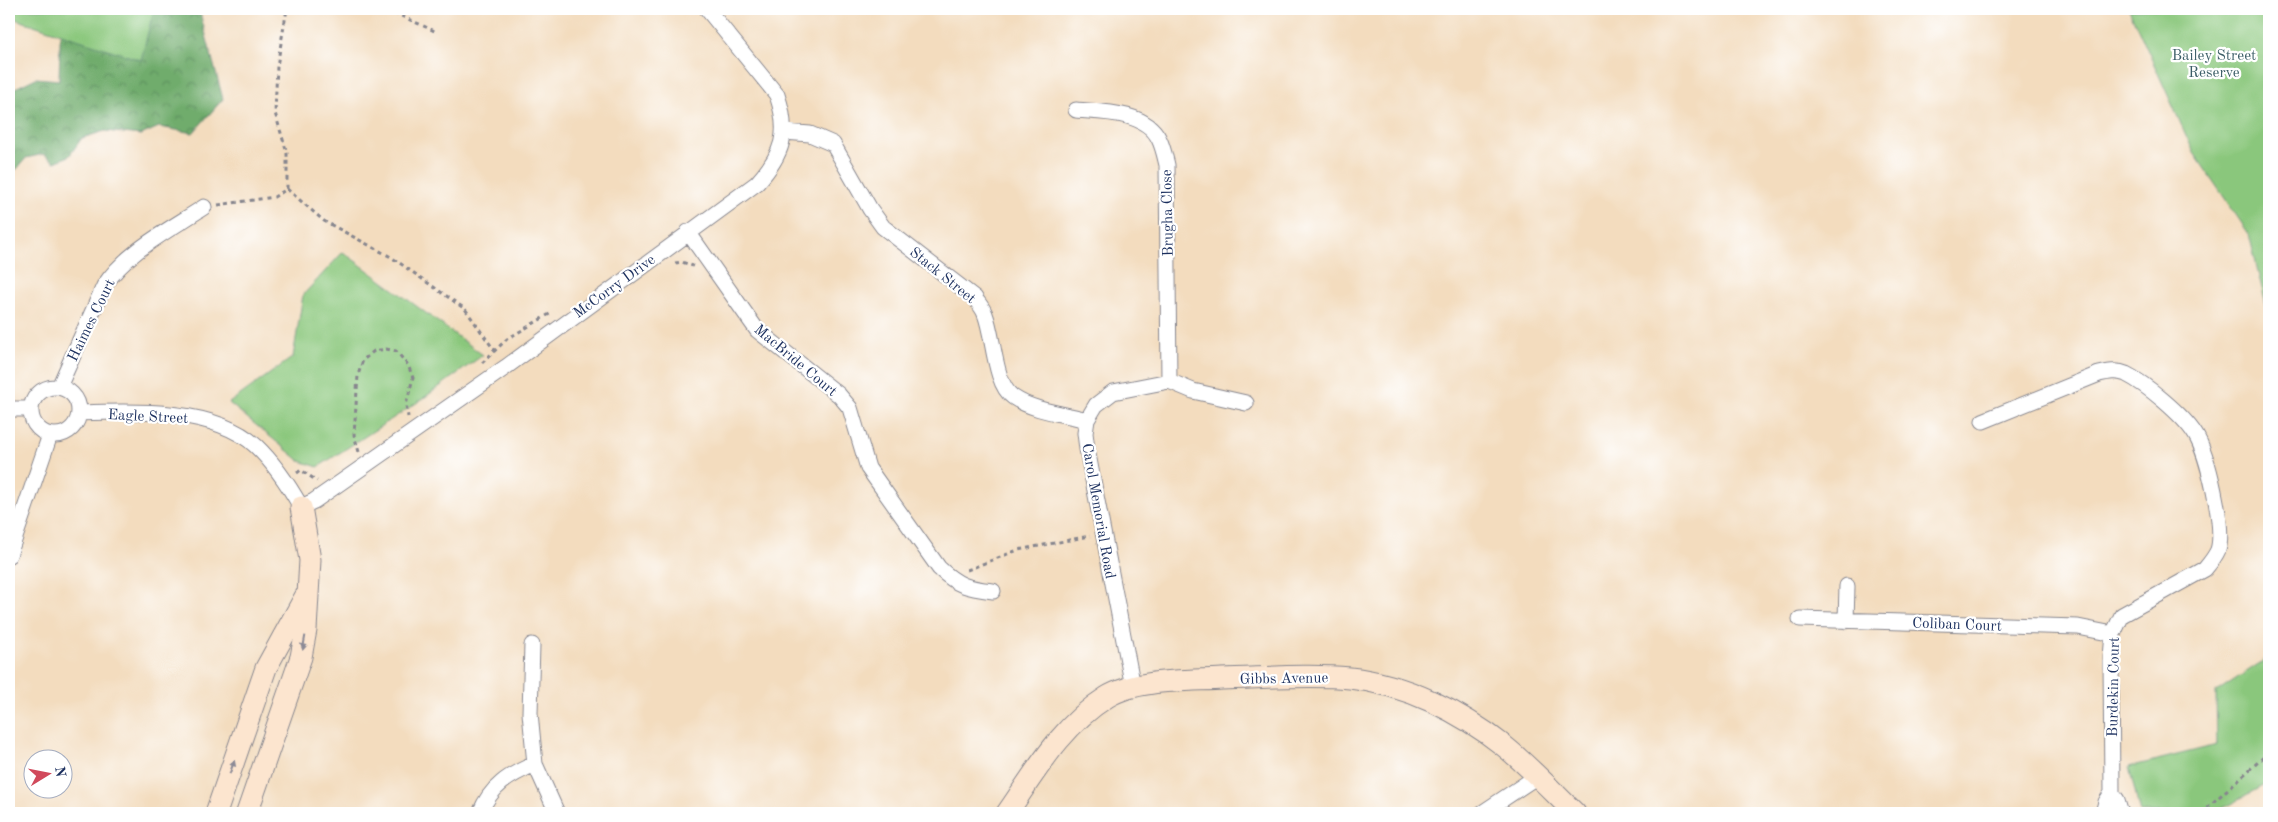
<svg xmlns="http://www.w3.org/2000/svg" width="2278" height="822" viewBox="0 0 2278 822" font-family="'Old Standard TT',serif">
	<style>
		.forest { fill: url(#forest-crowns); stroke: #456e65 }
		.park { fill: #8ac77c; stroke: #527b6d }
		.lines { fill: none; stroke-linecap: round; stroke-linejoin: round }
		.street-casing { stroke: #87868e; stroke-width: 17 }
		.secondary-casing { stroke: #87868e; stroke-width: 23 }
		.path { stroke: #87868e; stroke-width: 3; stroke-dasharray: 4 4; stroke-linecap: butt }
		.street { stroke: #fff; stroke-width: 15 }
		.secondary { stroke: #fce5cf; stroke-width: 21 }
		.oneway { fill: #8c8a96 }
		.labels { text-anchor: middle; stroke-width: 4.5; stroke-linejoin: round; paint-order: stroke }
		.park-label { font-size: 15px; fill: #3c5d67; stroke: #fff }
		.street-label { font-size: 15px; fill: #1b2f5e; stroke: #fff }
	</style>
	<defs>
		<pattern id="forest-crowns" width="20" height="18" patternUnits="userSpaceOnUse" patternTransform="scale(1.25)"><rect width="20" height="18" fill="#6fac6c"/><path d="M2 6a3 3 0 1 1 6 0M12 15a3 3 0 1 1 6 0" fill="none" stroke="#5a8c5c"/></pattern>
	</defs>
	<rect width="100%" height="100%" fill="#fff"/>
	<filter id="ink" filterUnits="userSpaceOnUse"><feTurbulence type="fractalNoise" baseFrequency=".02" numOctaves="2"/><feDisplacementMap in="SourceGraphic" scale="10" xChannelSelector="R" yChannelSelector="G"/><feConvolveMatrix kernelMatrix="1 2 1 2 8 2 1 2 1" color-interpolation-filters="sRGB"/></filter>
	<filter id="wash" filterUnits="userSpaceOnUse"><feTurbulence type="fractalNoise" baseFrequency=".0096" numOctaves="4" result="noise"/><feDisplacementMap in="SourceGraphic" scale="20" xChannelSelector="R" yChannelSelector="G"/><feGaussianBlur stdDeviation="1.12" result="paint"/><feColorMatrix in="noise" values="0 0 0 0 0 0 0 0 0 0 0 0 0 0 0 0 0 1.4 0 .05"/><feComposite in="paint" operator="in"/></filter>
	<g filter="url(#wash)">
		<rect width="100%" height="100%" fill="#f3dcbe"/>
		<path class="forest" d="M61 9H199L223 99 193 133 159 127 141 135 105 131 82 138 69 156 55 162 44 154 26 158 17 169 9 174V91L36 78 59 80Z"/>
		<path class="park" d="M9 9H154L141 60 9 17Z
			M2129 9H2269V318L2249 234 2194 153Z
			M343 252 483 355 421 400 318 467 300 461 229 403 293 357 303 295Z
			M2269 657V783L2214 813H2140L2129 767 2217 745 2216 692Z"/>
	</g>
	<g filter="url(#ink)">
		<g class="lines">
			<defs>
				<path id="street" d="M1076 110C1101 112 1146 111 1159 139 1163 147 1165 157 1167 165L1169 381
					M784 132 810 134 833 144 870 209 883 227 975 298C978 303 983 308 985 314 994 336 994 384 1013 397 1033 411 1064 414 1087 420
					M688 232 757 330 839 395 850 408 868 468 939 568C958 586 967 588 993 591
					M31 411a24 24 0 1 1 48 0a24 24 0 1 1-48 0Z
					M59 387 104 286C127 251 169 230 204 207
					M9 409H31
					M79 413C132 411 214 407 256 446 275 464 288 484 301 507L314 501 506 367 757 183C783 154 790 133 777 95L707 9
					M1983 421 2099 374C2108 372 2117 370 2126 374 2146 384 2183 415 2195 434 2208 454 2225 528 2218 550 2215 557 2210 563 2205 569L2122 615 2113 634 2111 657 2112 793 2106 802 2103 813
					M9 555 50 435
					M1800 619 2078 627 2113 634
					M1846 621 1847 586
					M532 645 530 713 535 764 557 813
					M1133 687 1087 449 1085 433 1087 420 1096 405 1113 392 1169 381 1193 391 1246 403
					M2112 793 2117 800 2121 813
					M480 813C491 786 509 775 535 764
					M1482 813 1536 777"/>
				<path id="secondary" d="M216 813 266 668 305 597
					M247 813 301 657 306 630 310 560 301 507
					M1007 813C1036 771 1062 725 1107 697 1135 679 1189 681 1222 679 1264 678 1308 674 1350 678 1406 684 1461 712 1504 746 1529 766 1552 791 1575 813"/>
			</defs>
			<use href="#street" class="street-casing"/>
			<use href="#secondary" class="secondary-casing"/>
			<path class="path" d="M354 9 399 15 437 32
				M287 189 324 221 391 257 465 309 495 351
				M218 205 274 197 287 189V153L275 113 277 66 287 9
				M675 263 682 262 693 266
				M482 363 507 339 553 312
				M359 452 354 435 358 375 363 360 374 351 386 349 396 351 408 365 413 378 406 405 408 417
				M297 473 301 470 317 481
				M967 570 1018 550 1090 536
				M2201 813 2266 755 2269 749"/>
			<use href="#street" class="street"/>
			<use href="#secondary" class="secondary"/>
		</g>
		<defs><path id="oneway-solid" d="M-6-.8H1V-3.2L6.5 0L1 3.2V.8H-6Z" transform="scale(1.25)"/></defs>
		<g class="oneway">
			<use href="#oneway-solid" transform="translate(304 643) rotate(100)"/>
			<use href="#oneway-solid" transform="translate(232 767) rotate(-71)"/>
		</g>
	</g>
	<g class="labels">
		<g class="park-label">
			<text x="2214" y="60">Bailey Street<tspan x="2214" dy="17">Reserve</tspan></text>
		</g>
		<g class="street-label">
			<text transform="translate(1167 213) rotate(-91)" y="5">Brugha Close</text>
			<text transform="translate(943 275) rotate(39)" y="5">Stack Street</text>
			<text transform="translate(614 286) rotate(-36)" y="5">McCorry Drive</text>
			<text transform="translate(91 320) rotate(-64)" y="5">Haimes Court</text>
			<text transform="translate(796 360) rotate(40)" y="5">MacBride Court</text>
			<text transform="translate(148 416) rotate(3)" y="5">Eagle Street</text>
			<text transform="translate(1099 511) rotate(80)" y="5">Carol Memorial Road</text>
			<text transform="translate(1957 624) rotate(2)" y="5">Coliban Court</text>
			<text transform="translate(1284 678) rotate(-1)" y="5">Gibbs Avenue</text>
			<text transform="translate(2113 687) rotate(-89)" y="5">Burdekin Court</text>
		</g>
	</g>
	<rect width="2278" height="822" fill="none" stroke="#fff" stroke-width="30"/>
	<g transform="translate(48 774) rotate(80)"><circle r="24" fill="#ffffff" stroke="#a4acbf"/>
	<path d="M0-4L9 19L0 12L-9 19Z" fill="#d1495b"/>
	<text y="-8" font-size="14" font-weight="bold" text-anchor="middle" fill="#1b2f5e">N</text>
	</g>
</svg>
